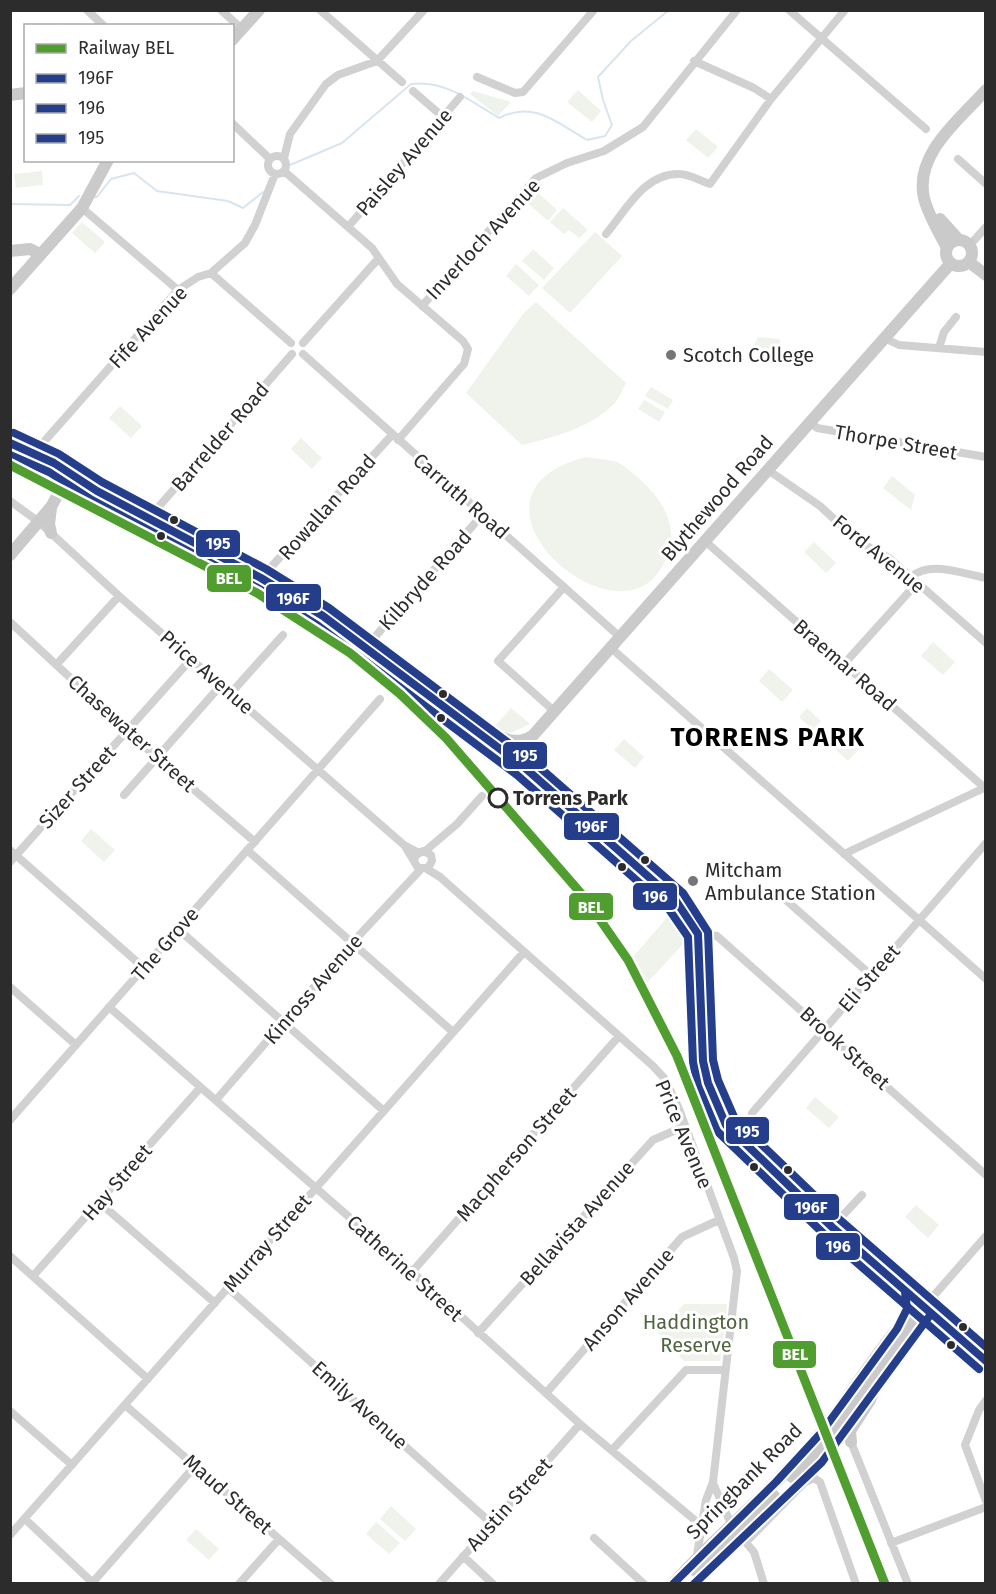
<svg xmlns="http://www.w3.org/2000/svg" width="996" height="1594" viewBox="0 0 996 1594" font-family="'Fira Sans',sans-serif">
	<style>
		.green { fill: #eff3eb }
		.lines { fill: none; stroke-linecap: round; stroke-linejoin: round }
		.stream { stroke: #d8e5ee; stroke-width: 2 }
		.street { stroke: #d1d1d1; stroke-width: 8 }
		.secondary { stroke: #cacaca; stroke-width: 12 }
		.bus-1-casing { stroke: #fff; stroke-width: 12 }
		.bus-2-casing { stroke: #fff; stroke-width: 12 }
		.bus-3-casing { stroke: #fff; stroke-width: 12 }
		.bus-1 { stroke: #243e8c; stroke-width: 8 }
		.bus-2 { stroke: #243e8c; stroke-width: 8 }
		.bus-3 { stroke: #243e8c; stroke-width: 8 }
		.rail-1-casing { stroke: #fff; stroke-width: 14 }
		.rail-1 { stroke: #509e2f; stroke-width: 9 }
		.poi-dot { fill: #767676; stroke: #fff; stroke-width: 2 }
		.bus-dot { fill: #2c2c2c; stroke: #fff; stroke-width: 2 }
		.stop-dot { fill: #fff; stroke: #2c2c2c; stroke-width: 3 }
		.labels { text-anchor: middle; stroke-width: 6; stroke-linejoin: round; paint-order: stroke }
		.street-label { font-size: 20px; fill: #2c2c2c; stroke: #fff }
		.poi-label { font-size: 20px; fill: #2c2c2c; stroke: #fff; text-anchor: start }
		.stop-label { font-size: 20px; font-weight: bold; fill: #2c2c2c; stroke: #fff; text-anchor: start }
		.park-label { font-size: 20px; fill: #4e643d; stroke: #fff }
		.district-label { font-size: 26px; font-weight: bold; letter-spacing: 1.5px; fill: #000; stroke: #fff }
		.line-badge { stroke: #fff; stroke-width: 2 }
		.badge-label { font-size: 16px; text-anchor: middle; font-weight: bold; fill: #fff }
	</style>
	<rect width="100%" height="100%" fill="#fff"/>
	<path class="green" d="M578 90 601 111 592 122 567 102Z
		M473 91 511 102 498 116 470 94Z
		M696 129 718 147 708 158 686 140Z
		M42 171 43 185 16 188 14 174Z
		M535 190 557 210 548 221 525 201Z
		M563 208 588 230 579 238 569 230 564 234 550 222Z
		M82 222 105 242 95 253 72 233Z
		M595 232 622 256 570 313 542 288Z
		M533 249 554 268 544 280 522 261Z
		M516 264 539 285 529 296 506 276Z
		M536 302 626 383C622 390 619 399 614 404 590 428 555 437 522 445L466 393 523 314Z
		M758 337 780 339V356L775 357 754 345Z
		M651 387 673 400 668 409 645 396Z
		M644 400 665 412 659 422 638 409Z
		M120 406 142 426 131 438 109 418Z
		M301 438 322 458 312 469 291 449Z
		M586 457C596 459 608 459 617 462 624 465 630 472 636 476 668 503 685 538 657 574 607 641 444 494 586 457Z
		M892 476 915 495 911 510 883 488Z
		M814 542 836 563 826 573 804 552Z
		M933 642 955 662 943 675 921 656Z
		M769 669 793 690 782 702 759 681Z
		M511 708 530 724 511 733 493 728Z
		M807 708 821 721 813 730 799 717Z
		M835 726 859 749 848 761 824 739Z
		M624 739 644 757 635 768 614 750Z
		M91 829 115 850 104 862 81 841Z
		M671 913 687 940 646 984 632 958Z
		M815 1097 839 1117 829 1128 806 1108Z
		M916 1205 939 1225 928 1238 905 1217Z
		M684 1304H727L720 1361H684L658 1333Z
		M391 1506 416 1529 405 1541 380 1519Z
		M376 1522 400 1543 389 1554 366 1534Z
		M196 1529 219 1549 209 1560 186 1540Z"/>
	<g class="lines">
		<path class="stream" d="M290 165 342 143 411 84C446 80 470 101 499 118 534 100 557 123 587 140L605 136 612 125 603 100 598 77 631 41 669 10
			M94 197H97L111 179 134 173 157 191 228 201 243 208 263 192
			M10 204 70 205 79 196"/>
		<path class="street" d="M87 10 104 26
			M221 10 242 29
			M320 10 402 82
			M789 10 926 129
			M694 61 754 88 771 99 845 10
			M477 77 515 93 523 92 594 10
			M413 91 443 117
			M232 123 270 159
			M268 165a9 9 0 1 1 18 0a9 9 0 1 1-18 0Z
			M284 158 290 134 326 84 338 75 377 61 424 10
			M958 159 986 184
			M284 171 372 248 397 284 463 341 468 349 464 364 398 440
			M82 208 178 290
			M348 227 460 97
			M606 234C625 212 644 173 679 174 690 174 700 181 710 184L771 99
			M970 245 986 227
			M211 273 291 343
			M422 306 536 178 567 163 604 151 643 127 737 10
			M884 338 899 345 986 352
			M303 343 378 259
			M939 348 944 332 956 317
			M303 354 620 637
			M809 421 817 428 986 457
			M34 453 178 290 198 277 211 273 245 243 255 225 275 174
			M768 470 820 506 859 542 888 557 986 643
			M10 501 39 522 119 596 404 845 419 853
			M148 519 292 354
			M705 541 986 789
			M911 577C931 560 962 574 986 578
			M261 578 392 435
			M10 622 157 758 255 842
			M366 647 483 514
			M611 648 986 979
			M57 664 119 596
			M844 664 917 583
			M231 693 283 635
			M554 711 498 661 564 587
			M124 795 221 685
			M406 848 418 868H428L432 861 431 855 423 851 416 855 414 860
			M10 850 144 968
			M247 850 453 1032
			M424 852 457 824 482 796
			M844 854 984 788
			M10 862 192 658
			M427 869 440 877 653 1066 665 1079 679 1109 734 1258 737 1271 713 1482 706 1500 697 1555
			M779 894 871 975
			M178 929 384 1111
			M698 934 717 936 986 1175
			M10 987 76 1045
			M109 1007 412 1272 580 1424 703 1527
			M216 1100 352 943 421 869
			M752 1113 986 843
			M10 1120 380 699
			M99 1202 215 1303
			M832 1227 862 1195
			M10 1256 148 1379
			M412 1272 619 1036
			M33 1276 200 1088
			M228 1288 491 1523
			M923 1308 986 1236
			M478 1333 653 1140 685 1126
			M547 1392 682 1237 719 1220
			M986 1400 979 1410 965 1445 986 1501
			M125 1405 331 1584
			M10 1411 72 1465
			M851 1442 908 1584
			M612 1450 686 1370H725
			M713 1483 731 1524
			M25 1519 94 1584
			M736 1531 754 1552 764 1584
			M10 1535 524 952
			M594 1538 644 1584
			M746 1542 805 1482 814 1478 820 1482 856 1584
			M891 1543 986 1507
			M463 1556 493 1584
			M93 1582 195 1466
			M239 1584 279 1539
			M439 1584 580 1424"/>
		<path class="secondary" d="M232 40 259 10
			M10 95 26 93
			M940 219 959 240
			M946 253a13 13 0 1 1 26 0a13 13 0 1 1-26 0Z
			M947 248C939 232 928 215 924 198 914 154 960 119 986 90
			M10 251 30 249 40 254
			M969 262 986 275
			M10 289 82 208 108 160
			M10 443 54 463 97 491 261 578 323 616 524 767 676 901 698 934 703 1061 708 1083 726 1125 832 1227 986 1361
			M51 508 49 524 51 533
			M10 555 51 507 69 474
			M484 730C501 737 515 747 532 736
			M513 758 951 263
			M851 1442 850 1431 870 1400 884 1364
			M792 1477 823 1444 914 1321
			M694 1570 774 1496
			M673 1584C716 1535 767 1496 809 1447 841 1410 866 1367 897 1329L913 1313 923 1308"/>
		<defs>
			<path id="bus-1" d="M10 443 54 463 97 491 261 578 323 616 524 767 676 901 698 934 703 1061 708 1083 726 1125 832 1227 986 1361
				M673 1584 776 1482 821 1433 897 1329 907 1309 905 1292"/>
			<path id="bus-2" d="M10 455 49 472 92 500 256 587 317 625 517 775 668 908 688 937 693 1062 698 1086 717 1131 825 1235 979 1369
				M694 1584 822 1462 931 1314"/>
			<path id="bus-3" d="M14 433 59 454 102 482 266 569 329 608 530 759 683 893 708 932 713 1060 718 1080 735 1119 839 1219 986 1347"/>
		</defs>
		<use href="#bus-1" class="bus-1-casing"/>
		<use href="#bus-2" class="bus-2-casing"/>
		<use href="#bus-3" class="bus-3-casing"/>
		<use href="#bus-1" class="bus-1"/>
		<use href="#bus-2" class="bus-2"/>
		<use href="#bus-3" class="bus-3"/>
		<defs>
			<path id="rail-1" d="M10 465 257 593 350 653 400 694 446 738 585 898 628 960 677 1056 885 1584"/>
		</defs>
		<use href="#rail-1" class="rail-1-casing"/>
		<use href="#rail-1" class="rail-1"/>
	</g>
	<g class="poi-dot">
		<circle cx="671" cy="355" r="6"/>
		<circle cx="693" cy="881" r="6"/>
	</g>
	<g class="bus-dot">
		<circle cx="174" cy="520" r="5"/>
		<circle cx="161" cy="536" r="5"/>
		<circle cx="443" cy="694" r="5"/>
		<circle cx="441" cy="718" r="5"/>
		<circle cx="645" cy="860" r="5"/>
		<circle cx="622" cy="867" r="5"/>
		<circle cx="754" cy="1167" r="5"/>
		<circle cx="788" cy="1170" r="5"/>
		<circle cx="963" cy="1327" r="5"/>
		<circle cx="951" cy="1345" r="5"/>
	</g>
	<circle class="stop-dot" cx="498" cy="798" r="9"/>
	<g class="labels">
		<g class="street-label">
			<text transform="translate(404 162) rotate(-49)" y="7">Paisley Avenue</text>
			<text transform="translate(483 239) rotate(-47)" y="7">Inverloch Avenue</text>
			<text transform="translate(148 327) rotate(-47)" y="7">Fife Avenue</text>
			<text transform="translate(220 437) rotate(-49)" y="7">Barrelder Road</text>
			<text transform="translate(896 442) rotate(10)" y="7">Thorpe Street</text>
			<text transform="translate(461 496) rotate(41)" y="7">Carruth Road</text>
			<text transform="translate(717 498) rotate(-49)" y="7">Blythewood Road</text>
			<text transform="translate(327 507) rotate(-48)" y="7">Rowallan Road</text>
			<text transform="translate(879 554) rotate(39)" y="7">Ford Avenue</text>
			<text transform="translate(425 580) rotate(-48)" y="7">Kilbryde Road</text>
			<text transform="translate(845 665) rotate(41)" y="7">Braemar Road</text>
			<text transform="translate(207 672) rotate(41)" y="7">Price Avenue</text>
			<text transform="translate(132 733) rotate(42)" y="7">Chasewater Street</text>
			<text transform="translate(77 787) rotate(-48)" y="7">Sizer Street</text>
			<text transform="translate(165 944) rotate(-49)" y="7">The Grove</text>
			<text transform="translate(869 978) rotate(-49)" y="7">Eli Street</text>
			<text transform="translate(313 989) rotate(-49)" y="7">Kinross Avenue</text>
			<text transform="translate(845 1048) rotate(42)" y="7">Brook Street</text>
			<text transform="translate(684 1134) rotate(67)" y="7">Price Avenue</text>
			<text transform="translate(516 1154) rotate(-49)" y="7">Macpherson Street</text>
			<text transform="translate(117 1182) rotate(-49)" y="7">Hay Street</text>
			<text transform="translate(577 1223) rotate(-48)" y="7">Bellavista Avenue</text>
			<text transform="translate(267 1243) rotate(-49)" y="7">Murray Street</text>
			<text transform="translate(405 1268) rotate(42)" y="7">Catherine Street</text>
			<text transform="translate(628 1299) rotate(-49)" y="7">Anson Avenue</text>
			<text transform="translate(360 1405) rotate(42)" y="7">Emily Avenue</text>
			<text transform="translate(744 1481) rotate(-45)" y="7">Springbank Road</text>
			<text transform="translate(228 1494) rotate(41)" y="7">Maud Street</text>
			<text transform="translate(509 1504) rotate(-48)" y="7">Austin Street</text>
		</g>
		<g class="poi-label">
			<text x="683" y="362">Scotch College</text>
			<text x="705" y="877">Mitcham<tspan x="705" dy="23">Ambulance Station</tspan></text>
		</g>
		<g class="stop-label">
			<text x="513" y="805">Torrens Park</text>
		</g>
		<g class="park-label">
			<text x="696" y="1329">Haddington<tspan x="696" dy="23">Reserve</tspan></text>
		</g>
		<g class="district-label">
			<text x="768" y="746">TORRENS PARK</text>
		</g>
	</g>
	<g class="line-badge">
		<rect x="195" y="529" width="46" height="29" rx="6" fill="#243e8c"/>
		<rect x="206" y="564" width="46" height="29" rx="6" fill="#509e2f"/>
		<rect x="265" y="583" width="57" height="29" rx="6" fill="#243e8c"/>
		<rect x="502" y="741" width="46" height="29" rx="6" fill="#243e8c"/>
		<rect x="563" y="812" width="57" height="29" rx="6" fill="#243e8c"/>
		<rect x="632" y="882" width="46" height="29" rx="6" fill="#243e8c"/>
		<rect x="568" y="892" width="46" height="29" rx="6" fill="#509e2f"/>
		<rect x="725" y="1116" width="45" height="29" rx="6" fill="#243e8c"/>
		<rect x="783" y="1193" width="57" height="28" rx="6" fill="#243e8c"/>
		<rect x="815" y="1232" width="46" height="29" rx="6" fill="#243e8c"/>
		<rect x="772" y="1340" width="45" height="29" rx="6" fill="#509e2f"/>
	</g>
	<g class="badge-label">
		<text x="218" y="549">195</text>
		<text x="229" y="584">BEL</text>
		<text x="293" y="604">196F</text>
		<text x="525" y="761">195</text>
		<text x="591" y="832">196F</text>
		<text x="655" y="902">196</text>
		<text x="591" y="913">BEL</text>
		<text x="747" y="1137">195</text>
		<text x="811" y="1213">196F</text>
		<text x="838" y="1252">196</text>
		<text x="795" y="1360">BEL</text>
	</g>
	<rect width="996" height="1594" fill="none" stroke="#2c2c2c" stroke-width="24"/>
	<rect x="24" y="24" width="210" height="138" fill="#ffffff" stroke="#ababab" stroke-width="1.5"/>
	<rect x="36" y="44" width="30" height="9" fill="#509e2f" stroke="#ababab" stroke-width="1.5"/>
	<text x="78" y="54" font-size="18" fill="#2c2c2c">Railway BEL</text>
	<rect x="36" y="74" width="30" height="9" fill="#243e8c" stroke="#ababab" stroke-width="1.5"/>
	<text x="78" y="84" font-size="18" fill="#2c2c2c">196F</text>
	<rect x="36" y="104" width="30" height="9" fill="#243e8c" stroke="#ababab" stroke-width="1.5"/>
	<text x="78" y="114" font-size="18" fill="#2c2c2c">196</text>
	<rect x="36" y="134" width="30" height="9" fill="#243e8c" stroke="#ababab" stroke-width="1.5"/>
	<text x="78" y="144" font-size="18" fill="#2c2c2c">195</text>
</svg>
